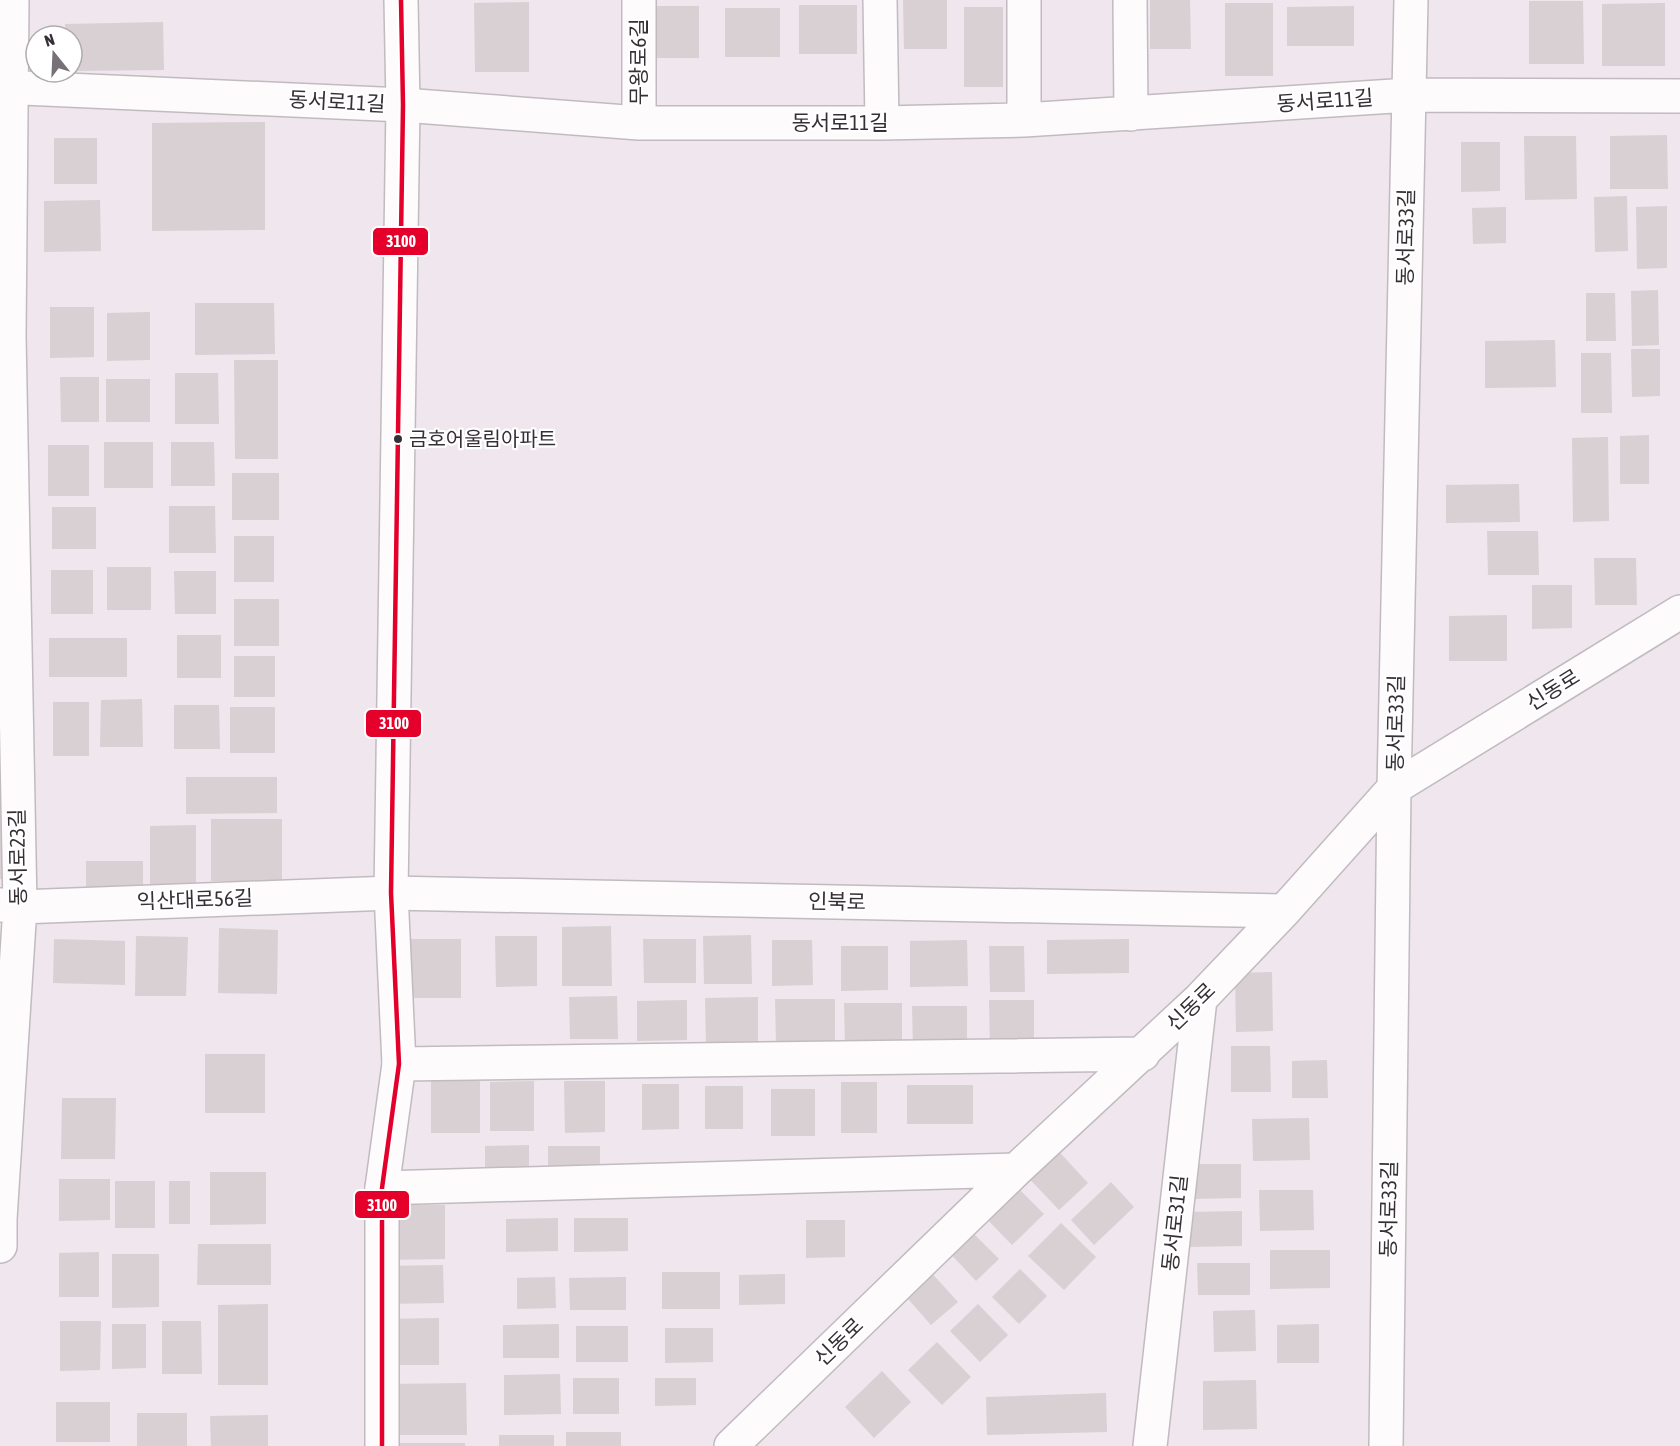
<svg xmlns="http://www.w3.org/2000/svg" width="1680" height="1446" viewBox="0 0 1680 1446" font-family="'Asap Condensed','Noto Sans KR',sans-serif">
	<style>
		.building { fill: #d8d0d2 }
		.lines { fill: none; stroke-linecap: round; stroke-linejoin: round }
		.street-casing { stroke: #c1bbc0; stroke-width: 36 }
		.secondary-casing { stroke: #c1bbc0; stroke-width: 36 }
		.street { stroke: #fdfbfc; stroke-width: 33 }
		.secondary { stroke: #fdfbfc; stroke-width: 33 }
		.bus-1-casing { stroke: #fff; stroke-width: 9 }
		.bus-1 { stroke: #e4002b; stroke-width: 4.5 }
		.bus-dot { fill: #363036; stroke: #fff; stroke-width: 2 }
		.labels { text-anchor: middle; stroke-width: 4.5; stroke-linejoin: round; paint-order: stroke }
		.bus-label { font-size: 20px; fill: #363036; stroke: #fff; text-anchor: start }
		.street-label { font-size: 21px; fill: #363036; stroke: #fff }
		.line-badge { stroke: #fff; stroke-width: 2 }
		.badge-label { font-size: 16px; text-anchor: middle; font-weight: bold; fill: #fff }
	</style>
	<rect width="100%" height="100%" fill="#efe6ee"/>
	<path class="building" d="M903 0H947V49H904Z
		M1150 0H1190L1191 49H1150Z
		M1529 1H1583L1584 64H1529Z
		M529 2V72H475L474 3Z
		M1225 3H1273V76H1225Z
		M1665 3V66H1602V4Z
		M799 5H857V54H799Z
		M651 6H699V58H651Z
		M1354 6V46H1287V7Z
		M964 7H1003V87H964Z
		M725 8H780V57H725Z
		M163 22 164 70 72 71V36H65V24Z
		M265 122V230L152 231V123Z
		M1667 135 1668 189H1610V136Z
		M1524 136H1576L1577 199 1525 200Z
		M54 138H97V184H54Z
		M1461 142H1500V191L1461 192Z
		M1627 196 1628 251 1595 252 1594 197Z
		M100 200 101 251 44 252V201Z
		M1667 206V268L1637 269 1636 207Z
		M1506 207V243L1473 244 1472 208Z
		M1658 290 1659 345 1632 346 1631 291Z
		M1586 293H1615L1616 341H1586Z
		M195 303H274L275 354 195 355Z
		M50 307H94V357L50 358Z
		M150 312V360L107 361V313Z
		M1555 340 1556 387 1485 388V341Z
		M1631 349H1660V396L1632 397Z
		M1581 353H1611L1612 413H1581Z
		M234 360H278V459H235Z
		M175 373H218L219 424H175Z
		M60 377H99V422H61Z
		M106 379H150V422H106Z
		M1649 435V484H1620V436Z
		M1608 437 1609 521 1573 522 1572 438Z
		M104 442H153V488H104Z
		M171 442H214L215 486H171Z
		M48 445H89V496H48Z
		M232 473H279V520H232Z
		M1519 484 1520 522 1446 523V485Z
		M169 506H215L216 553H169Z
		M52 507H96V549H52Z
		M1487 531H1538L1539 575H1488Z
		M234 536H274V582H234Z
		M1594 558H1636L1637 605H1595Z
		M107 567H151V610H107Z
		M51 570H93V614H51Z
		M174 571H216V614H175Z
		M1532 585H1572V628L1532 629Z
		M234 599H279V646H234Z
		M1507 615V661H1449V616Z
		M177 635H221V678H177Z
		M49 638H127V677H49Z
		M234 656H275V697H234Z
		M142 699 143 747H100L101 700Z
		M53 702H89V756H53Z
		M174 705H219L220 749H174Z
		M230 707H275V753H230Z
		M186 777H277V813L186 814Z
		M0 797H9V879H0Z
		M211 819H282V881H211Z
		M196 825V887H150V826Z
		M86 861H143V889H86Z
		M611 926 612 986H562V927Z
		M219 928 278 930 277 994 218 993Z
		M751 935 752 984H704L703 936Z
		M136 936 188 937 186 996H135Z
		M495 936H537V986L496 987Z
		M54 939 125 941V985L53 983Z
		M401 939H461V998H401Z
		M643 939H696V983H644Z
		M1129 939V973L1047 974V940Z
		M772 940H812L813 985 772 986Z
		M967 940 968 986 910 987V941Z
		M841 946H888V990L841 991Z
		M989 946H1024L1025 992H990Z
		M1272 972 1273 1031 1236 1032 1235 973Z
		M617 996 618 1039H570L569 997Z
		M758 997V1043H706L705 998Z
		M775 999H835V1041L776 1042Z
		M687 1000V1040L637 1041V1001Z
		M989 1000H1034V1047H990Z
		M844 1003H902V1045H845Z
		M912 1006H967V1046L913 1047Z
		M1231 1046H1270L1271 1092H1231Z
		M205 1054H265V1113H205Z
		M1327 1060 1328 1098H1292V1061Z
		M431 1081H480V1133H431Z
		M534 1081V1131H490V1082Z
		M564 1081H605V1132L565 1133Z
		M841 1082H877V1133H841Z
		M642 1084H679V1129L642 1130Z
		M907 1085H973V1124H907Z
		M705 1086H743V1129H705Z
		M771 1089H815V1136H771Z
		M62 1098H116L115 1159H61Z
		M1309 1118 1310 1160 1253 1161 1252 1119Z
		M1051 1143 1088 1183 1059 1210 1021 1170Z
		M529 1145V1178L485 1179V1146Z
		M548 1146H600V1173L548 1174Z
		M1191 1164H1241V1198L1191 1199Z
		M210 1172H266V1224L210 1225Z
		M59 1179H110V1220L59 1221Z
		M115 1181H155V1228H115Z
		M169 1181H190V1224H169Z
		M1012 1182 1044 1214 1012 1245 981 1213Z
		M1111 1182 1134 1207 1094 1245 1071 1220Z
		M1259 1190H1313L1314 1230 1260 1231Z
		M383 1205H445V1259L383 1260Z
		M1242 1211V1246L1188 1247 1187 1212Z
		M558 1218V1251L506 1252V1219Z
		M574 1218H628V1251L574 1252Z
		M806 1220H845V1257L806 1258Z
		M1061 1223 1096 1257 1064 1290 1028 1256Z
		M968 1228 999 1259 976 1281 946 1249Z
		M198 1244H271V1285H197Z
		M1270 1250H1330V1288L1270 1289Z
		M99 1252V1297H59V1253Z
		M112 1254H159V1307L112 1308Z
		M1197 1263H1250V1295H1198Z
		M443 1265 444 1303 383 1304V1266Z
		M927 1268 958 1302 931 1325 901 1291Z
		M1020 1269 1047 1296 1019 1324 992 1297Z
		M662 1272H720V1309H662Z
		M785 1274V1304L739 1305V1275Z
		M555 1277 556 1308 517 1309V1278Z
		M626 1277V1310H570L569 1278Z
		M268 1304V1385H218V1305Z
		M978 1304 1008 1335 980 1362 950 1331Z
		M1255 1310 1256 1351 1214 1352 1213 1311Z
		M439 1318V1365H383V1319Z
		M60 1321H101L100 1370 60 1371Z
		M162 1321H201L202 1374H162Z
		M112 1324H146V1368L112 1369Z
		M559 1324V1358H503V1325Z
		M1319 1324V1363H1277V1325Z
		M576 1326H628V1362H576Z
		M665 1328H713V1362L665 1363Z
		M937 1342 971 1377 942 1405 908 1370Z
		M882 1371 911 1402 874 1438 845 1407Z
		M560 1374 561 1414 504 1415V1375Z
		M573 1378H619V1414H573Z
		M655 1378H696V1405L655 1406Z
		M1256 1380 1257 1429 1203 1430V1381Z
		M466 1383 467 1435H389V1384Z
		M1106 1393 1107 1432 987 1435 986 1397Z
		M56 1402H110V1442H56Z
		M137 1413H187V1446H137Z
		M268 1415V1446H211L210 1416Z
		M566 1432H621V1446H566Z
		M499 1435H554V1446H499Z
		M386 1443H465V1446H386Z"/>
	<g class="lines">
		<defs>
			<path id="street" d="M639 0V123
				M880 0 882 123
				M1024 0V120
				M1130 0 1131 114
				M0 87 403 105 639 123H882L1024 120 1409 95 1680 96
				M0 905 20 907 391 893 1284 911
				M399 1064 1143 1054
				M382 1188 1016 1170
				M0 1246V1219L20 907 9 336 12 0
				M731 1446 1016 1170 1200 999 1284 911 1394 788 1680 612
				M1150 1446 1200 999
				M1386 1446 1394 788 1411 0"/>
			<path id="secondary" d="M382 1446V1188L399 1064 391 893 403 105 401 0"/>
		</defs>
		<use href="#street" class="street-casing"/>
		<use href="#secondary" class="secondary-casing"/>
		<use href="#street" class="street"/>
		<use href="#secondary" class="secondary"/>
		<defs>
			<path id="bus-1" d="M382 1446V1188L399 1064 391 893 403 105 401 0"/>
		</defs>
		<use href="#bus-1" class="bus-1-casing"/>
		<use href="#bus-1" class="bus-1"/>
	</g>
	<circle class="bus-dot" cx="398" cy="439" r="5"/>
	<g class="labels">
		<g class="bus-label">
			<text x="409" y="446">금호어울림아파트</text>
		</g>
		<g class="street-label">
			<text transform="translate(639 62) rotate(-90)" y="7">무왕로6길</text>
			<text transform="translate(1325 101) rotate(-4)" y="7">동서로11길</text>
			<text transform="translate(337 102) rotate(3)" y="7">동서로11길</text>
			<text x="840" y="130">동서로11길</text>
			<text transform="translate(1406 237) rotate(-89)" y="7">동서로33길</text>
			<text transform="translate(1553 690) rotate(-32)" y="7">신동로</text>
			<text transform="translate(1396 723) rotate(-89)" y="7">동서로33길</text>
			<text transform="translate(18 857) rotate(-91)" y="7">동서로23길</text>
			<text transform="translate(195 900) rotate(-2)" y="7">익산대로56길</text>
			<text transform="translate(837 902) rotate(1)" y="7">인북로</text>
			<text transform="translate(1191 1007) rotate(-44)" y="7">신동로</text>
			<text transform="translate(1389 1209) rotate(-89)" y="7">동서로33길</text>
			<text transform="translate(1175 1223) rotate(-84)" y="7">동서로31길</text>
			<text transform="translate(839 1342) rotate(-44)" y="7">신동로</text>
		</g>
	</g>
	<g class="line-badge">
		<rect x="372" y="227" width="57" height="29" rx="6" fill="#e4002b"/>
		<rect x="365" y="709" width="57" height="29" rx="6" fill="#e4002b"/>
		<rect x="354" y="1190" width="56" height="29" rx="6" fill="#e4002b"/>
	</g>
	<g class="badge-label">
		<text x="401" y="247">3100</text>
		<text x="394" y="729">3100</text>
		<text x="382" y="1211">3100</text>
	</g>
	<g transform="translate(54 54) rotate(342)"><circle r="28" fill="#ffffff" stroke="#afacaf" stroke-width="1.5"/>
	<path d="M0-4.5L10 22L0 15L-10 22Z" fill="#777076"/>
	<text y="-9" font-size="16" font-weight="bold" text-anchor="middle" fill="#363036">N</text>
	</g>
</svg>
